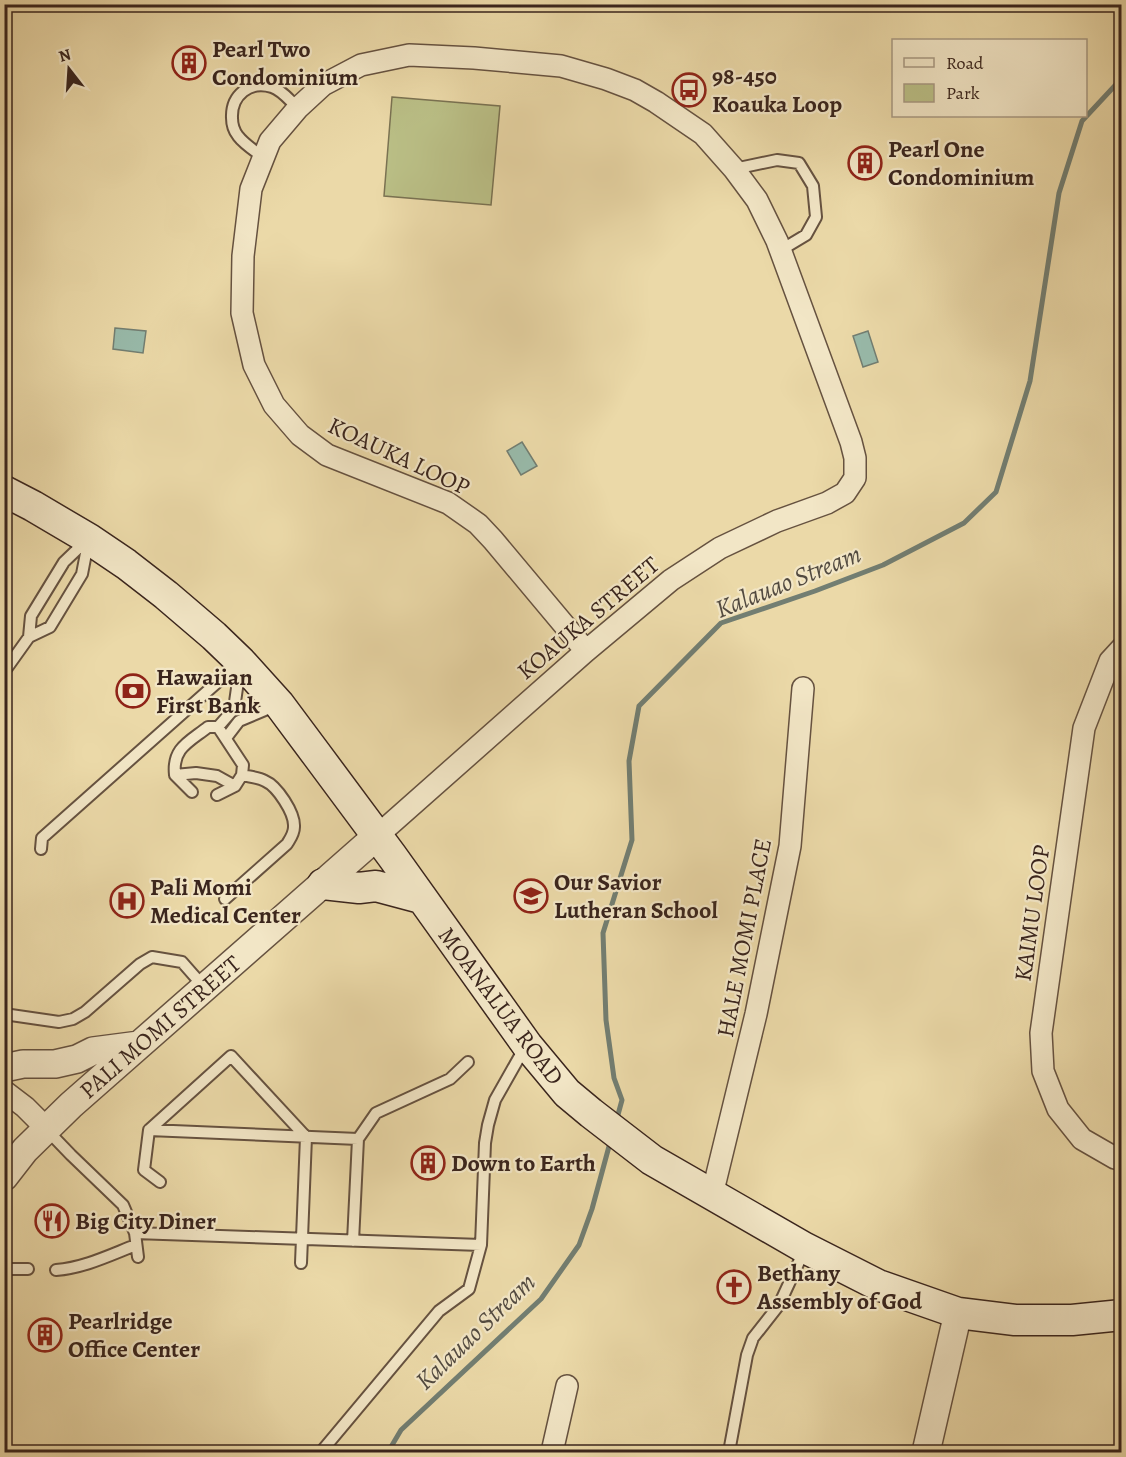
<svg xmlns="http://www.w3.org/2000/svg" width="1126" height="1457" viewBox="0 0 1126 1457" font-family="Alegreya,serif">
	<style>
		.green { fill: #babf86; stroke: #7a7252; stroke-width: 1.5 }
		.water { fill: #98baaa; stroke: #727e72; stroke-width: 1.5 }
		.lines { fill: none; stroke-linecap: round; stroke-linejoin: round }
		.stream { stroke: #727e72; stroke-width: 5 }
		.service-casing { stroke: #665240; stroke-width: 14 }
		.minor-casing { stroke: #665240; stroke-width: 24 }
		.tertiary-casing { stroke: #665240; stroke-width: 30 }
		.secondary-casing { stroke: #3a251d; stroke-width: 33 }
		.service { stroke: #f2e6c6; stroke-width: 10 }
		.minor { stroke: #f2e6c6; stroke-width: 21 }
		.tertiary { stroke: #f2e6c6; stroke-width: 27 }
		.secondary { stroke: #f2e6c6; stroke-width: 30 }
		.labels { text-anchor: middle; stroke-width: 4.5; stroke-linejoin: round; paint-order: stroke }
		.poi-label { font-size: 24px; font-weight: bold; fill: #3a251d; stroke: #f2e6c6; text-anchor: start }
		.street-label { font-size: 24px; fill: #3a251d; stroke: #f2e6c6 }
		.water-label { font-size: 26px; font-style: italic; fill: #524a40; stroke: #f2e6c6 }
	</style>
	<rect width="100%" height="100%" fill="#ebd9a8"/>
	<filter id="stains"><feTurbulence type="fractalNoise" baseFrequency=".00333" numOctaves="4"/><feColorMatrix values="0 0 0 0 .2 0 0 0 0 .09 0 0 0 0 .02 0 0 0 .5 -.17"/></filter>
	<radialGradient id="worn" r=".72"><stop offset=".6" stop-color="#630" stop-opacity="0"/><stop offset="1" stop-color="#630" stop-opacity=".3"/></radialGradient>
	<path class="green" d="M392 97 500 106 491 205 384 196Z"/>
	<path class="water" d="M115 328 146 331 143 353 113 349Z
		M868 331 878 362 863 367 853 336Z
		M522 442 537 466 521 475 507 451Z"/>
	<g class="lines">
		<path class="stream" d="M616 1122 622 1100 614 1078 606 1020 603 933 632 840 629 761 639 706 721 623 815 591 883 565 964 523 996 492 1030 381 1059 193 1082 121 1122 78
			M388 1452 401 1430 541 1299 579 1245 592 1209 611 1139"/>
		<defs>
			<path id="service" d="M263 157C255 151 244 144 238 136 234 131 232 124 232 118 231 95 250 80 272 87 282 90 290 101 298 108
				M734 169 777 160 799 163 813 186 816 217 806 235 781 250
				M29 637 31 616 64 562 87 540
				M4 672 29 637 50 627 82 574 88 543
				M218 727 243 765 242 775 235 786 217 776 196 773 175 775C172 748 189 742 208 727H218L232 711 235 702 240 667
				M226 738 239 721 277 705
				M175 775 192 792
				M217 795 235 786
				M41 849 42 838 238 664
				M225 899 287 844C290 839 294 834 294 827 295 813 277 786 265 781 258 777 250 777 242 775
				M4 1014 59 1022 73 1019 85 1012 140 964 152 957 182 962 204 987
				M46 1129 71 1155 123 1205 135 1233 138 1257
				M149 1130 231 1056 306 1137 301 1263
				M160 1182 144 1170 149 1130 358 1139
				M135 1233 481 1245
				M353 1241 358 1139 376 1113 450 1079 468 1062
				M4 1269H28
				M56 1270C84 1268 110 1255 136 1245
				M321 1452 439 1311 469 1289 481 1245 485 1143 488 1125 495 1100 525 1047
				M729 1452 747 1355 753 1338 779 1305 804 1251"/>
			<path id="minor" d="M1122 648 1110 661 1084 728 1041 1033 1043 1071 1058 1109 1082 1139 1115 1158 1122 1160
				M377 836 586 651 671 580 720 548 777 521 827 503 845 493 855 478V458L851 442 777 241 757 200 734 169 703 134 656 102 635 90 606 79 561 66 474 58 409 55 361 65 323 85 298 108 270 141 251 189 243 256 242 313 254 365 274 405 300 435 327 455 448 503 478 524 493 540 586 651
				M4 1091 25 1107 46 1128
				M712 1195 756 1014 790 846 803 688
				M552 1452 567 1386"/>
			<path id="tertiary" d="M4 1068 23 1064H55L77 1059 93 1051 139 1045
				M4 1177 25 1150 71 1105 377 836
				M926 1452 958 1313"/>
			<path id="secondary" d="M4 491 33 506 89 539 126 564 166 595 214 636 241 662 279 704 317 755 392 856 527 1045 567 1093 591 1113 652 1160 805 1248 878 1285 958 1313 1015 1320H1072L1122 1315
				M323 884 359 888 376 886 421 898"/>
		</defs>
		<use href="#service" class="service-casing"/>
		<use href="#minor" class="minor-casing"/>
		<use href="#tertiary" class="tertiary-casing"/>
		<use href="#secondary" class="secondary-casing"/>
		<use href="#service" class="service"/>
		<use href="#minor" class="minor"/>
		<use href="#tertiary" class="tertiary"/>
		<use href="#secondary" class="secondary"/>
	</g>
	<defs>
		<symbol id="building-ring" viewBox="-11 -11 22 22"><circle r="9.5" fill="#f2e6c6" stroke="#8f2418" stroke-width="1.5"/><path d="M-4-6H4V6H1V3H-1V6H-4ZM-2.5-4.3h1.7v1.8h-1.7ZM.8-4.3h1.7v1.8H.8ZM-2.5-1h1.7V.8h-1.7ZM.8-1h1.7V.8H.8Z" fill="#8f2418"/></symbol>
		<symbol id="bus-ring" viewBox="-11 -11 22 22"><circle r="9.5" fill="#f2e6c6" stroke="#8f2418" stroke-width="1.5"/><path d="M-5-6H5V4H4V6H2V4H-2V6H-4V4H-5ZM-3.5-4V0h7V-4ZM-3.5 1.2v1.5H-2V1.2ZM2 1.2v1.5H3.5V1.2Z" fill="#8f2418"/></symbol>
		<symbol id="bank-ring" viewBox="-11 -11 22 22"><circle r="9.5" fill="#f2e6c6" stroke="#8f2418" stroke-width="1.5"/><path d="M-6-4H6V4H-6ZM0-2.3a2.3 2.3 0 1 0 0 4.6a2.3 2.3 0 1 0 0-4.6Z" fill="#8f2418"/></symbol>
		<symbol id="school-ring" viewBox="-11 -11 22 22"><circle r="9.5" fill="#f2e6c6" stroke="#8f2418" stroke-width="1.5"/><path d="M0-5L7-2L0 1L-7-2ZM-4 1L0 2.5L4 1V4Q0 6-4 4Z" fill="#8f2418"/></symbol>
		<symbol id="hospital-ring" viewBox="-11 -11 22 22"><circle r="9.5" fill="#f2e6c6" stroke="#8f2418" stroke-width="1.5"/><path d="M-5-5h3v3.5h4V-5h3V5h-3V1.5h-4V5h-3Z" fill="#8f2418"/></symbol>
		<symbol id="restaurant-ring" viewBox="-11 -11 22 22"><circle r="9.5" fill="#f2e6c6" stroke="#8f2418" stroke-width="1.5"/><path d="M-5-6h1v4h1v-4h1v4h1v-4h1v5L-1.5 .5V6h-2V.5L-5-1ZM5-6V6H3V1.5H1.5Q1.5-4 5-6Z" fill="#8f2418"/></symbol>
		<symbol id="church-ring" viewBox="-11 -11 22 22"><circle r="9.5" fill="#f2e6c6" stroke="#8f2418" stroke-width="1.5"/><path d="M-1.2-6h2.4v3.5h3.3v2.4h-3.3V6h-2.4V-.1h-3.3v-2.4h3.3Z" fill="#8f2418"/></symbol>
	</defs>
	<g fill-rule="evenodd">
		<use href="#building-ring" x="170" y="44" width="38" height="38"/>
		<use href="#bus-ring" x="670" y="71" width="38" height="38"/>
		<use href="#building-ring" x="846" y="144" width="38" height="38"/>
		<use href="#bank-ring" x="114" y="672" width="38" height="38"/>
		<use href="#school-ring" x="512" y="877" width="38" height="38"/>
		<use href="#hospital-ring" x="108" y="882" width="38" height="38"/>
		<use href="#building-ring" x="409" y="1144" width="38" height="38"/>
		<use href="#restaurant-ring" x="33" y="1202" width="38" height="38"/>
		<use href="#church-ring" x="715" y="1268" width="38" height="38"/>
		<use href="#building-ring" x="26" y="1316" width="38" height="38"/>
	</g>
	<g class="labels">
		<g class="poi-label">
			<text x="212" y="57">Pearl Two<tspan x="212" dy="28">Condominium</tspan></text>
			<text x="712" y="84">98-450<tspan x="712" dy="28">Koauka Loop</tspan></text>
			<text x="888" y="157">Pearl One<tspan x="888" dy="28">Condominium</tspan></text>
			<text x="156" y="685">Hawaiian<tspan x="156" dy="28">First Bank</tspan></text>
			<text x="554" y="890">Our Savior<tspan x="554" dy="28">Lutheran School</tspan></text>
			<text x="150" y="895">Pali Momi<tspan x="150" dy="28">Medical Center</tspan></text>
			<text x="451" y="1171">Down to Earth</text>
			<text x="75" y="1229">Big City Diner</text>
			<text x="757" y="1281">Bethany<tspan x="757" dy="28">Assembly of God</tspan></text>
			<text x="68" y="1329">Pearlridge<tspan x="68" dy="28">Office Center</tspan></text>
		</g>
		<g class="street-label">
			<text transform="translate(399 456) rotate(25)" y="8">KOAUKA LOOP</text>
			<text transform="translate(588 618) rotate(-40)" y="8">KOAUKA STREET</text>
			<text transform="translate(1032 913) rotate(-82)" y="8">KAIMU LOOP</text>
			<text transform="translate(744 938) rotate(-79)" y="8">HALE MOMI PLACE</text>
			<text transform="translate(501 1006) rotate(53)" y="8">MOANALUA ROAD</text>
			<text transform="translate(160 1027) rotate(-41)" y="8">PALI MOMI STREET</text>
		</g>
		<g class="water-label">
			<text transform="translate(788 581) rotate(-22)" y="9">Kalauao Stream</text>
			<text transform="translate(475 1331) rotate(-44)" y="9">Kalauao Stream</text>
		</g>
	</g>
	<rect width="1126" height="1457" fill="none" stroke="#ebd9a8" stroke-width="24"/>
	<rect x="6" y="6" width="1114" height="1445" fill="none" stroke="#3a251d" stroke-width="3"/>
	<rect x="12" y="12" width="1102" height="1433" fill="none" stroke="#3a251d" stroke-width="1.5"/>
	<rect x="892" y="39" width="195" height="78" fill="#f2e6c6" stroke="#a89982" stroke-width="1.5"/>
	<rect x="904" y="58" width="30" height="9" fill="#f2e6c6" stroke="#a89982" stroke-width="1.5"/>
	<text x="946" y="69" font-size="18" fill="#3a251d">Road</text>
	<rect x="904" y="84" width="30" height="18" fill="#babf86" stroke="#a89982" stroke-width="1.5"/>
	<text x="946" y="99" font-size="18" fill="#3a251d">Park</text>
	<g transform="translate(69 69) rotate(343)" stroke="#f2e6c6" stroke-width="4.5" paint-order="stroke">
	<path d="M0-4.5L10 22L0 15L-10 22Z" fill="#3a251d"/>
	<text y="-9" font-size="16" font-weight="bold" text-anchor="middle" fill="#3a251d">N</text>
	</g>
	<rect width="100%" height="100%" filter="url(#stains)"/>
	<rect width="100%" height="100%" fill="url(#worn)"/>
</svg>
